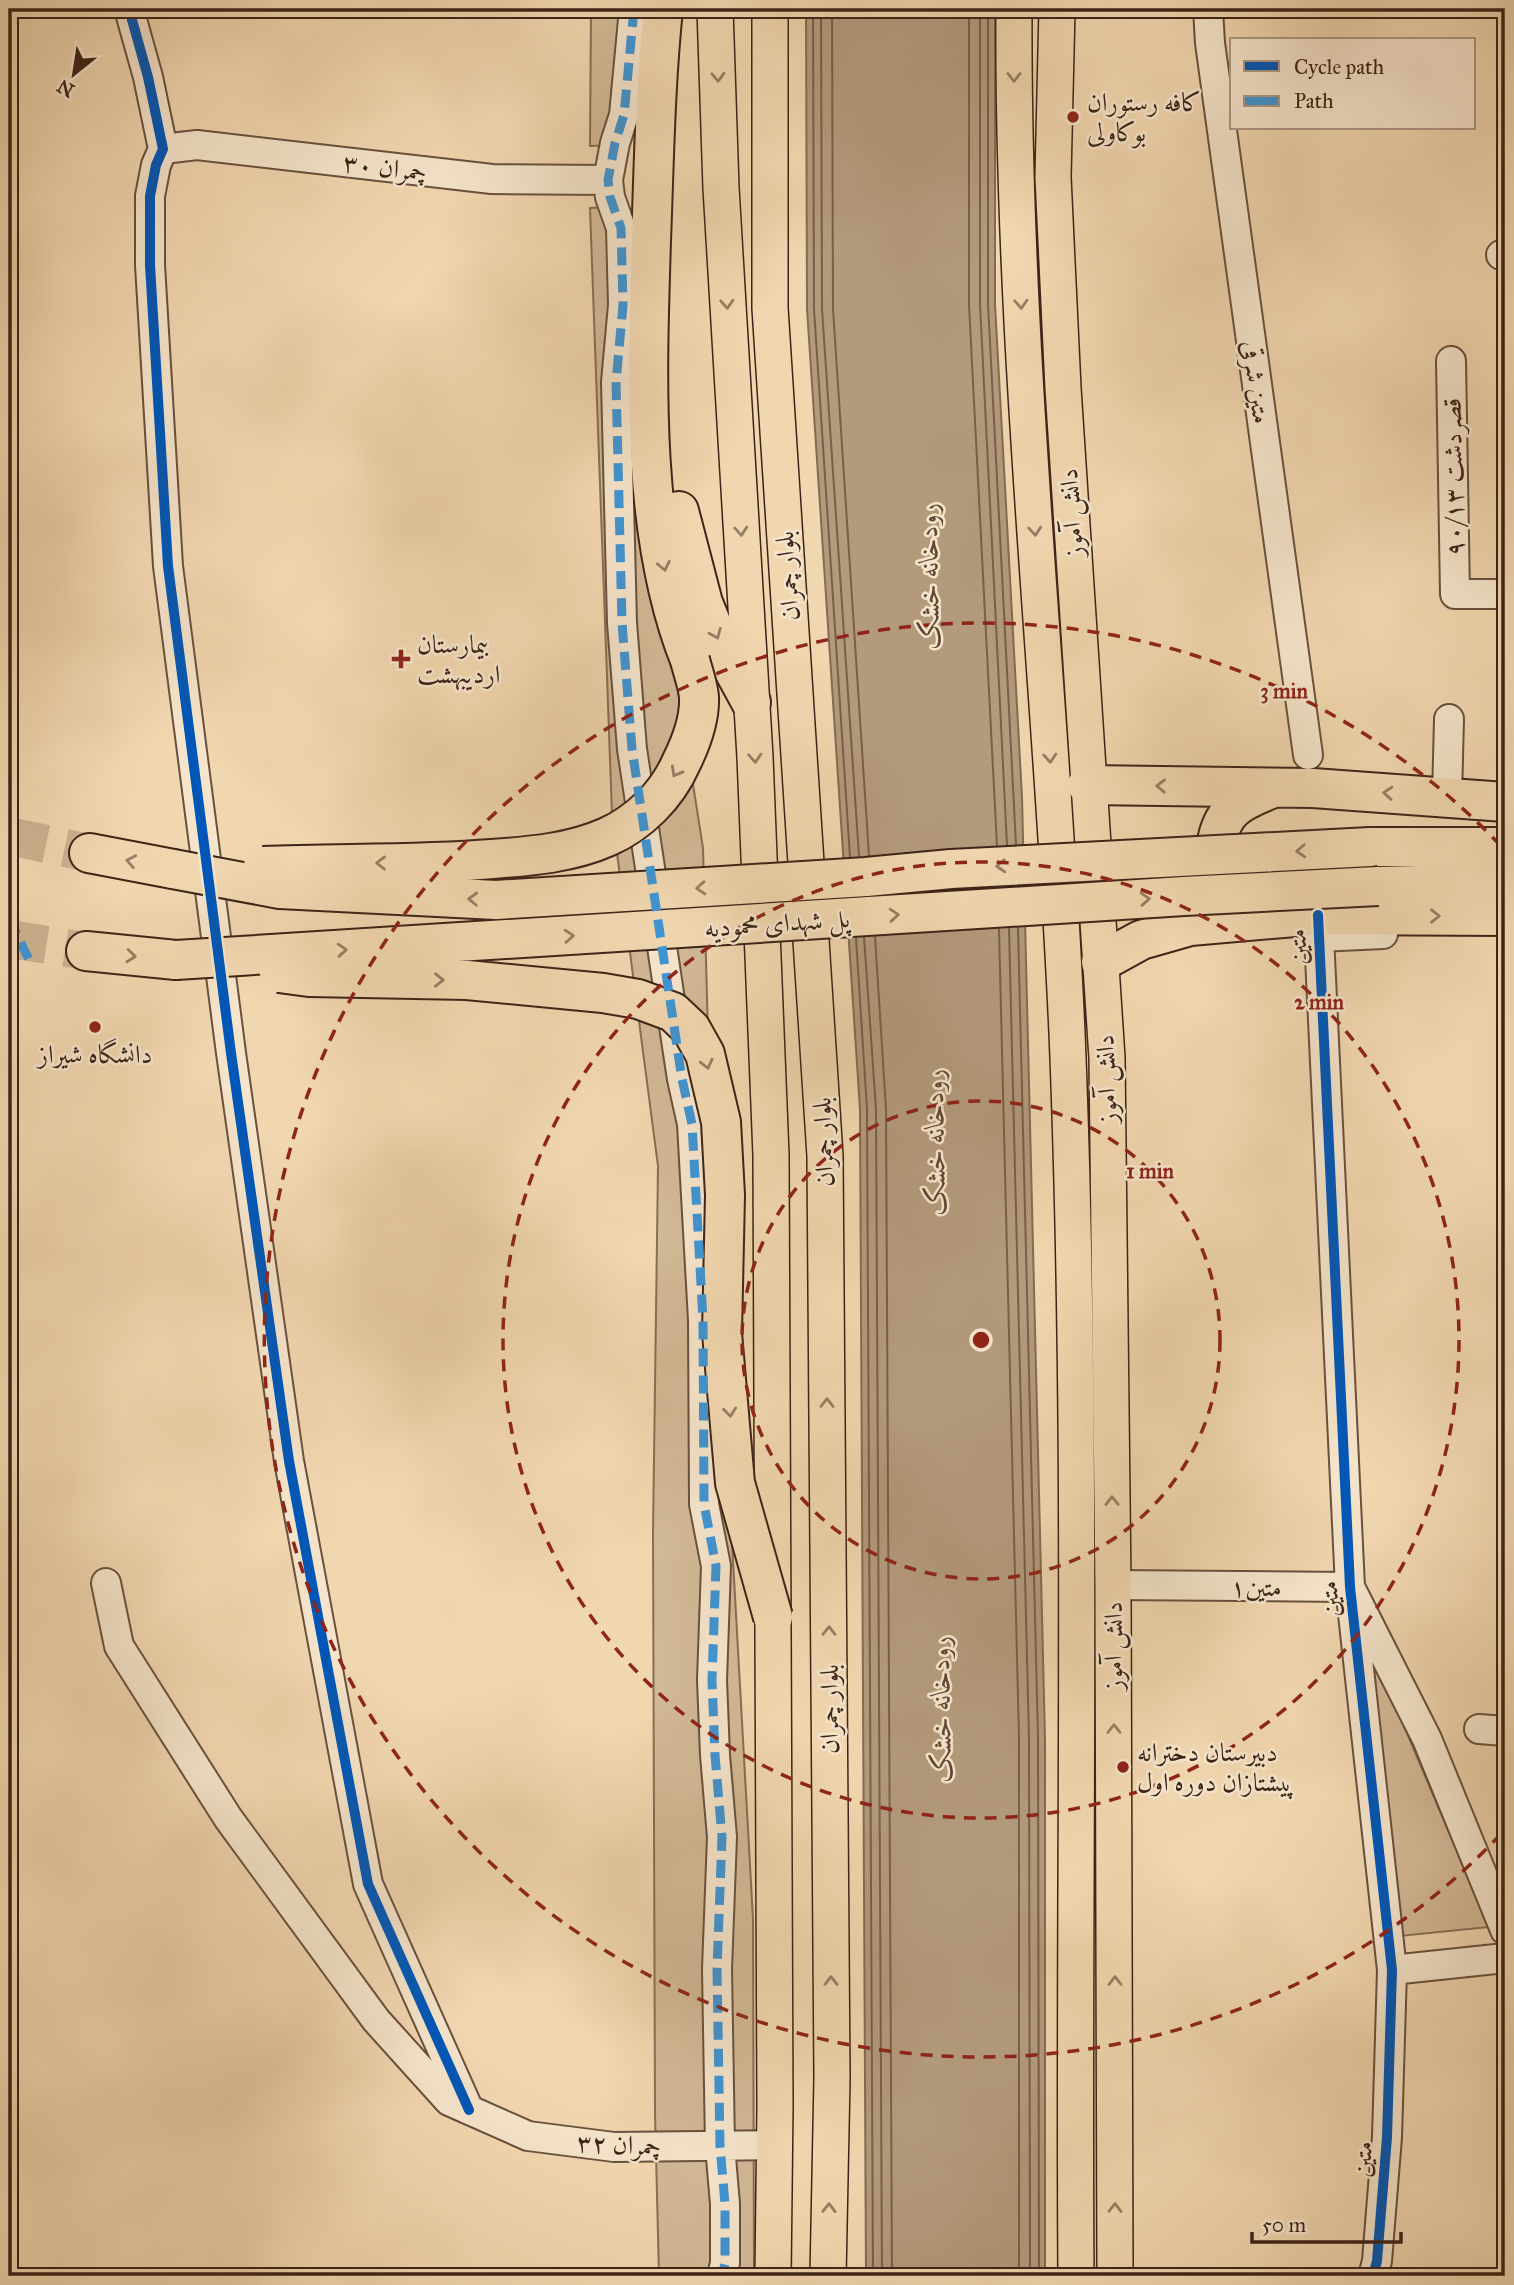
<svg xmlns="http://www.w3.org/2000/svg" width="1514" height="2285" viewBox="0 0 1514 2285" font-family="'IM FELL Great Primer',Amiri,serif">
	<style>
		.green { fill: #d2b996; stroke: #876e56; stroke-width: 2 }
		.water { fill: #b39a7c; stroke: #836b54; stroke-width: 2 }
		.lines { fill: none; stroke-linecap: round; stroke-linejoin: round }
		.shore { stroke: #785f4a; stroke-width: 2 }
		.highway-tunnel { stroke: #cdb391; stroke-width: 38; stroke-dasharray: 38 19; stroke-linecap: butt }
		.minor-casing { stroke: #69513d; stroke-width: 32 }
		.major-casing { stroke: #3c2417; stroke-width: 38 }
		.highway-casing { stroke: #3c2417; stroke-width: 42 }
		.minor { stroke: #f6e5cc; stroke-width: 28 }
		.major { stroke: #f1d7b0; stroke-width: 35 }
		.highway { stroke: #f1d7b0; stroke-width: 38 }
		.highway-bridge-casing { stroke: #3c2417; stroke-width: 42; stroke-linecap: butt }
		.highway-bridge { stroke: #f1d7b0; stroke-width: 38 }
		.quiet { stroke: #3f95d4; stroke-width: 9; stroke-dasharray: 18 9; stroke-linecap: butt }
		.cycleway-casing { stroke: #f6e5cc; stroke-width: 15 }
		.cycleway { stroke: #0057b8; stroke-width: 10 }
		.oneway { stroke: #967e64 }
		.ring { fill: none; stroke: #8f2418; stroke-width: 3.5; stroke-dasharray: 12 9 }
		.poi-dot { fill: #8f2418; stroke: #f6e5cc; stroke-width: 2.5 }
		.labels { text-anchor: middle; stroke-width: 5; stroke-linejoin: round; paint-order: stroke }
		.poi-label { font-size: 26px; fill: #3c2417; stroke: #f6e5cc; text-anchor: start }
		.street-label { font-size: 26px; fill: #3c2417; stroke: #f6e5cc }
		.water-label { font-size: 28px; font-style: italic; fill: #604735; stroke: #f6e5cc }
		.centre { fill: #8f2418; stroke: #f6e5cc; stroke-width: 3.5 }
		.ring-label { font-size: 21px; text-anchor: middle; font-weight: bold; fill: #8f2418; stroke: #f6e5cc; stroke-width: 5; stroke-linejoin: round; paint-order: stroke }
	</style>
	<rect width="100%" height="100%" fill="#f1d7b0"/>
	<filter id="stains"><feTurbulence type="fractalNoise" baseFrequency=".00286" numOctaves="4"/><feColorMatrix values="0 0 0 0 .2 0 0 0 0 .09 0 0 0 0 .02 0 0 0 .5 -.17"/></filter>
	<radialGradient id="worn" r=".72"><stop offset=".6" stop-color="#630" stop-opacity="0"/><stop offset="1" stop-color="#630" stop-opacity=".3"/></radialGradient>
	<path class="green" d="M591 9H649L639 123 627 145 590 146Z
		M622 206 676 676 703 848 712 1184 753 1919 754 2276H659L655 2113 653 1533 658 1166 612 815 590 208Z
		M1362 1627 1489 1927 1400 1936Z"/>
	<path class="water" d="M806 9H995V304L1022 797 1045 1738V2276H866L860 1109 807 309Z"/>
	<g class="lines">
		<path class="shore" d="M813 9 814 309 850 857
			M821 9 822 309 859 856
			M832 9 833 309 869 856
			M969 9V305L997 846
			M980 9V304L1007 845
			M988 9V304L1016 845
			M1009 928 1029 1738 1030 2276
			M1018 928 1038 1738 1039 2276
			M999 929 1019 1738V2276
			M864 937 876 1109 882 2276
			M875 937 886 1109 892 2276
			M856 938 867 1109 873 2276"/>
		<path class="highway-tunnel" d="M9 836 89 853
			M9 939 86 951"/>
		<defs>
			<path id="minor" d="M129 9 148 77 163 149 156 165 150 196V265L168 566 231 1053 289 1461 368 1884 469 2110
				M634 9 624 115 615 143 608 180 610 197 621 228 623 305 616 382 622 623 632 749 682 1079 692 1124 703 1320 704 1504 716 1566 712 1680 715 1755 722 1837 717 1969 720 2146 725 2204V2263L722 2276
				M1208 9 1210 43 1308 755
				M163 149 197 145 492 179 608 180
				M1501 255H1505
				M1451 361 1455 594H1505
				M1447 797 1449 719
				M1318 915 1350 1587 1392 1970 1387 2137 1377 2261 1373 2276
				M1319 937 1383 934
				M106 1583 119 1646 228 1818 376 2020 449 2101 528 2136 614 2147 775 2145
				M1113 1585 1350 1587 1427 1739 1505 1930
				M1479 1729 1505 1731
				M1392 1970 1505 1958"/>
			<path id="major" d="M715 9 721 188 755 757 771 1155 775 2106 773 2276
				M770 9V308L825 1156 832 2078 828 2276
				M1014 9C1012 351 1052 692 1067 1033 1084 1447 1073 1862 1076 2276
				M1057 9 1053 177 1063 388 1107 1058 1113 1585 1115 2276"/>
			<path id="highway" d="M663 9C655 86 654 164 651 241 647 374 640 535 690 660
				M679 511 703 603 721 647 751 702
				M1087 785 1313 788 1505 802
				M1370 847H1505
				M89 853 173 869
				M1378 886 1505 883
				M1262 908C1247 904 1220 881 1217 864 1214 848 1218 829 1227 816 1237 802 1257 795 1273 788
				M86 951 176 960
				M1101 962 1141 940 1190 926 1318 915 1505 916"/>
		</defs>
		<use href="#minor" class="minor-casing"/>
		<use href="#major" class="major-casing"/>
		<use href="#highway" class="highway-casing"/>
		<use href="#minor" class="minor"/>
		<use href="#major" class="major"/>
		<use href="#highway" class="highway"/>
		<defs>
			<path id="highway-bridge" d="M263 866C339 863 416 865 492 859 532 856 571 853 607 837 639 823 667 795 681 763 691 743 700 719 699 697 698 685 693 672 690 660
				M173 869 280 889 496 900 866 877 951 869 1370 847
				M176 960 1184 896 1378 886
				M279 973 309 977 467 980 603 993 638 999 673 1012 691 1029 705 1054 721 1122 725 1195 722 1333 735 1483 773 1617"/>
		</defs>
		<use href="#highway-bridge" class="highway-bridge-casing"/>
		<use href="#highway-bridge" class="highway-bridge"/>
		<path class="quiet" d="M634 9 624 115 615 143 608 180 610 197 621 228 623 305 616 382 622 623 632 749 682 1079 692 1124 703 1320 704 1504 716 1566 712 1680 715 1755 722 1837 717 1969 720 2146 725 2204V2263L722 2276
			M9 918 32 966"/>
		<defs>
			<path id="cycleway" d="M129 9 148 77 163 149 156 165 150 196V265L168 566 231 1053 289 1461 368 1884 469 2110
				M1318 915 1350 1587 1392 1970 1387 2137 1377 2261 1373 2276"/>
		</defs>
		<use href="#cycleway" class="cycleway-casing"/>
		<use href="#cycleway" class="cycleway"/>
	</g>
	<defs><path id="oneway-chevron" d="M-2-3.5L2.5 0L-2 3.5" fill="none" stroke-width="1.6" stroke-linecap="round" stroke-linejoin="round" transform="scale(1.75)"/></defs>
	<g class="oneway">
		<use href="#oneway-chevron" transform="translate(718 77) rotate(88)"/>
		<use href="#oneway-chevron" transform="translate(1014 77) rotate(90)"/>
		<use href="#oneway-chevron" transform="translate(727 304) rotate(87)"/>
		<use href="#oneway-chevron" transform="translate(1021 304) rotate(87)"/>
		<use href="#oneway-chevron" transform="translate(741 531) rotate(86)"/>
		<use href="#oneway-chevron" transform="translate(1035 531) rotate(86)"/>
		<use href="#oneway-chevron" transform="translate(664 566) rotate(78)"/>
		<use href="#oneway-chevron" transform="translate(716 634) rotate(67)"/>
		<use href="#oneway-chevron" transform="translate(755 758) rotate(87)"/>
		<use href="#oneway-chevron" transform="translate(1050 758) rotate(86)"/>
		<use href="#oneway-chevron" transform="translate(676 772) rotate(119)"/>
		<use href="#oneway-chevron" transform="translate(1161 786) rotate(-179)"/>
		<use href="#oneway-chevron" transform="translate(1388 793) rotate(-176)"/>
		<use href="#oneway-chevron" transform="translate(1301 851) rotate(177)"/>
		<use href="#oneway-chevron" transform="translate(131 861) rotate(-169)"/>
		<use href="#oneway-chevron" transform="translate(381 863) rotate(-180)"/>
		<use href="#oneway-chevron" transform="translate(1001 866) rotate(177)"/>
		<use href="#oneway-chevron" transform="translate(701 888) rotate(176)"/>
		<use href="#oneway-chevron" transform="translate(473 899) rotate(-178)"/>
		<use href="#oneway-chevron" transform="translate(1145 899) rotate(-4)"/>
		<use href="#oneway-chevron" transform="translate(894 915) rotate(-4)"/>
		<use href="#oneway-chevron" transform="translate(1435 916)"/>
		<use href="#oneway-chevron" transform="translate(569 936) rotate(-4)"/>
		<use href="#oneway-chevron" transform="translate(342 950) rotate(-4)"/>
		<use href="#oneway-chevron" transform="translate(131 956) rotate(6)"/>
		<use href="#oneway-chevron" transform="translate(439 980) rotate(1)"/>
		<use href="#oneway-chevron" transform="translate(707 1064) rotate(76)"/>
		<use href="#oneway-chevron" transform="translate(827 1403) rotate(-90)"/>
		<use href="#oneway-chevron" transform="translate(730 1412) rotate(84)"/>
		<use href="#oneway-chevron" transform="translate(1112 1501) rotate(-91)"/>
		<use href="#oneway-chevron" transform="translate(829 1631) rotate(-90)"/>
		<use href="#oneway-chevron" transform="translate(1114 1729) rotate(-90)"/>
		<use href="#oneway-chevron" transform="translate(831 1981) rotate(-90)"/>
		<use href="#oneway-chevron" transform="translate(1115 1981) rotate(-90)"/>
		<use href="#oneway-chevron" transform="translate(829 2208) rotate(-89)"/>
		<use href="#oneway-chevron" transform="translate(1115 2208) rotate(-89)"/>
	</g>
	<g class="ring">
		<circle cx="981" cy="1340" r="239"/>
		<circle cx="981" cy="1340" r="478"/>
		<path d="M1501 1834A717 717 0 1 1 1501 846"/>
	</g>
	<g class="poi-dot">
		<circle cx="1073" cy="117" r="7"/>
		<path d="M397.5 648.5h7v7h7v7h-7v7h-7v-7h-7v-7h7z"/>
		<circle cx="95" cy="1027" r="7"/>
		<circle cx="1123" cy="1767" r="7"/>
	</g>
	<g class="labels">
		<g class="poi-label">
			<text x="1087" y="111">کافه رستوران<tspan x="1087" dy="30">بوکاولی</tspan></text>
			<text x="417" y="653">بیمارستان<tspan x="417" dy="30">اردیبهشت</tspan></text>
			<text x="95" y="1063" text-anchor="middle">دانشگاه شیراز</text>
			<text x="1137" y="1761">دبیرستان دخترانه<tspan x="1137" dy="30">پیشتازان دوره اول</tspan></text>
		</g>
		<g class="street-label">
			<text transform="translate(385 167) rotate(7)" y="9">۳۰ چمران</text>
			<text transform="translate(1257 382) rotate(82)" y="9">متین شرقی</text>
			<text transform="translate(1453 477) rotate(-91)" y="9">۹۰/۱۳ قصردشت</text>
			<text transform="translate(1071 513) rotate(-94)" y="9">دانش آموز</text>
			<text transform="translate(787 576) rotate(-94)" y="9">بلوار چمران</text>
			<text transform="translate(777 923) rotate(-4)" y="9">پل شهدای محمودیه</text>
			<text transform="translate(1297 947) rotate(-93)" y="9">متین</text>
			<text transform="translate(1106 1079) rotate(-92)" y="9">دانش آموز</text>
			<text transform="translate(823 1142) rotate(-92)" y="9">بلوار چمران</text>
			<text x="1256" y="1596">متین۱</text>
			<text transform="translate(1329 1599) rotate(-95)" y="9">متین</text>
			<text transform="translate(1113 1646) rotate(-90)" y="9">دانش آموز</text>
			<text transform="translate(829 1709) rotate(-90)" y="9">بلوار چمران</text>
			<text transform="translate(619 2144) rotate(3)" y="9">۳۲ چمران</text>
			<text transform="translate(1362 2159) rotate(-86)" y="9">متین</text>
		</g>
		<g class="water-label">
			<text transform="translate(928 576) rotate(-91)" y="10">رودخانه خشک</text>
			<text transform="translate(934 1142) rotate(-91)" y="10">رودخانه خشک</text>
			<text transform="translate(940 1709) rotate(-91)" y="10">رودخانه خشک</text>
		</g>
	</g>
	<circle cx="981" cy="1340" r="10" class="centre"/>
	<g class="ring-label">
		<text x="1284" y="698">3 min</text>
		<text x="1319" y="1009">2 min</text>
		<text x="1150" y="1178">1 min</text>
	</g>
	<rect width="1514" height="2285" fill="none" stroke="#f1d7b0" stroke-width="35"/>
	<rect x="10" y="10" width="1493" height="2264" fill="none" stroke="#3c2417" stroke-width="3.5"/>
	<rect x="18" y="18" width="1479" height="2250" fill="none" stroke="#3c2417" stroke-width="2"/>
	<rect x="1230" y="38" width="245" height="91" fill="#f6e5cc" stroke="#ac9884" stroke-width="2"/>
	<rect x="1244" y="61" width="35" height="10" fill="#0057b8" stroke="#ac9884" stroke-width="2"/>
	<text x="1294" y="74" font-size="21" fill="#3c2417">Cycle path</text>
	<rect x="1244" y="96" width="35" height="10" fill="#3f95d4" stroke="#ac9884" stroke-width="2"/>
	<text x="1294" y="108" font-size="21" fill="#3c2417">Path</text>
	<g transform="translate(74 74) rotate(210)" stroke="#f6e5cc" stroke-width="5" paint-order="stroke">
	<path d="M0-5L12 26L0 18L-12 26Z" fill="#3c2417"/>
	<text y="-10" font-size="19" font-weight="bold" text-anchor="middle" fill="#3c2417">N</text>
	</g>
	<path d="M1252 2232v10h149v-10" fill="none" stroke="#3c2417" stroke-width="3.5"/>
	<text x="1262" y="2232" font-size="21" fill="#3c2417" stroke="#f6e5cc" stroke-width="5" paint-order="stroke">50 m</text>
	<rect width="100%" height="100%" filter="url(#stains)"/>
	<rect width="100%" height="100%" fill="url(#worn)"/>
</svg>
